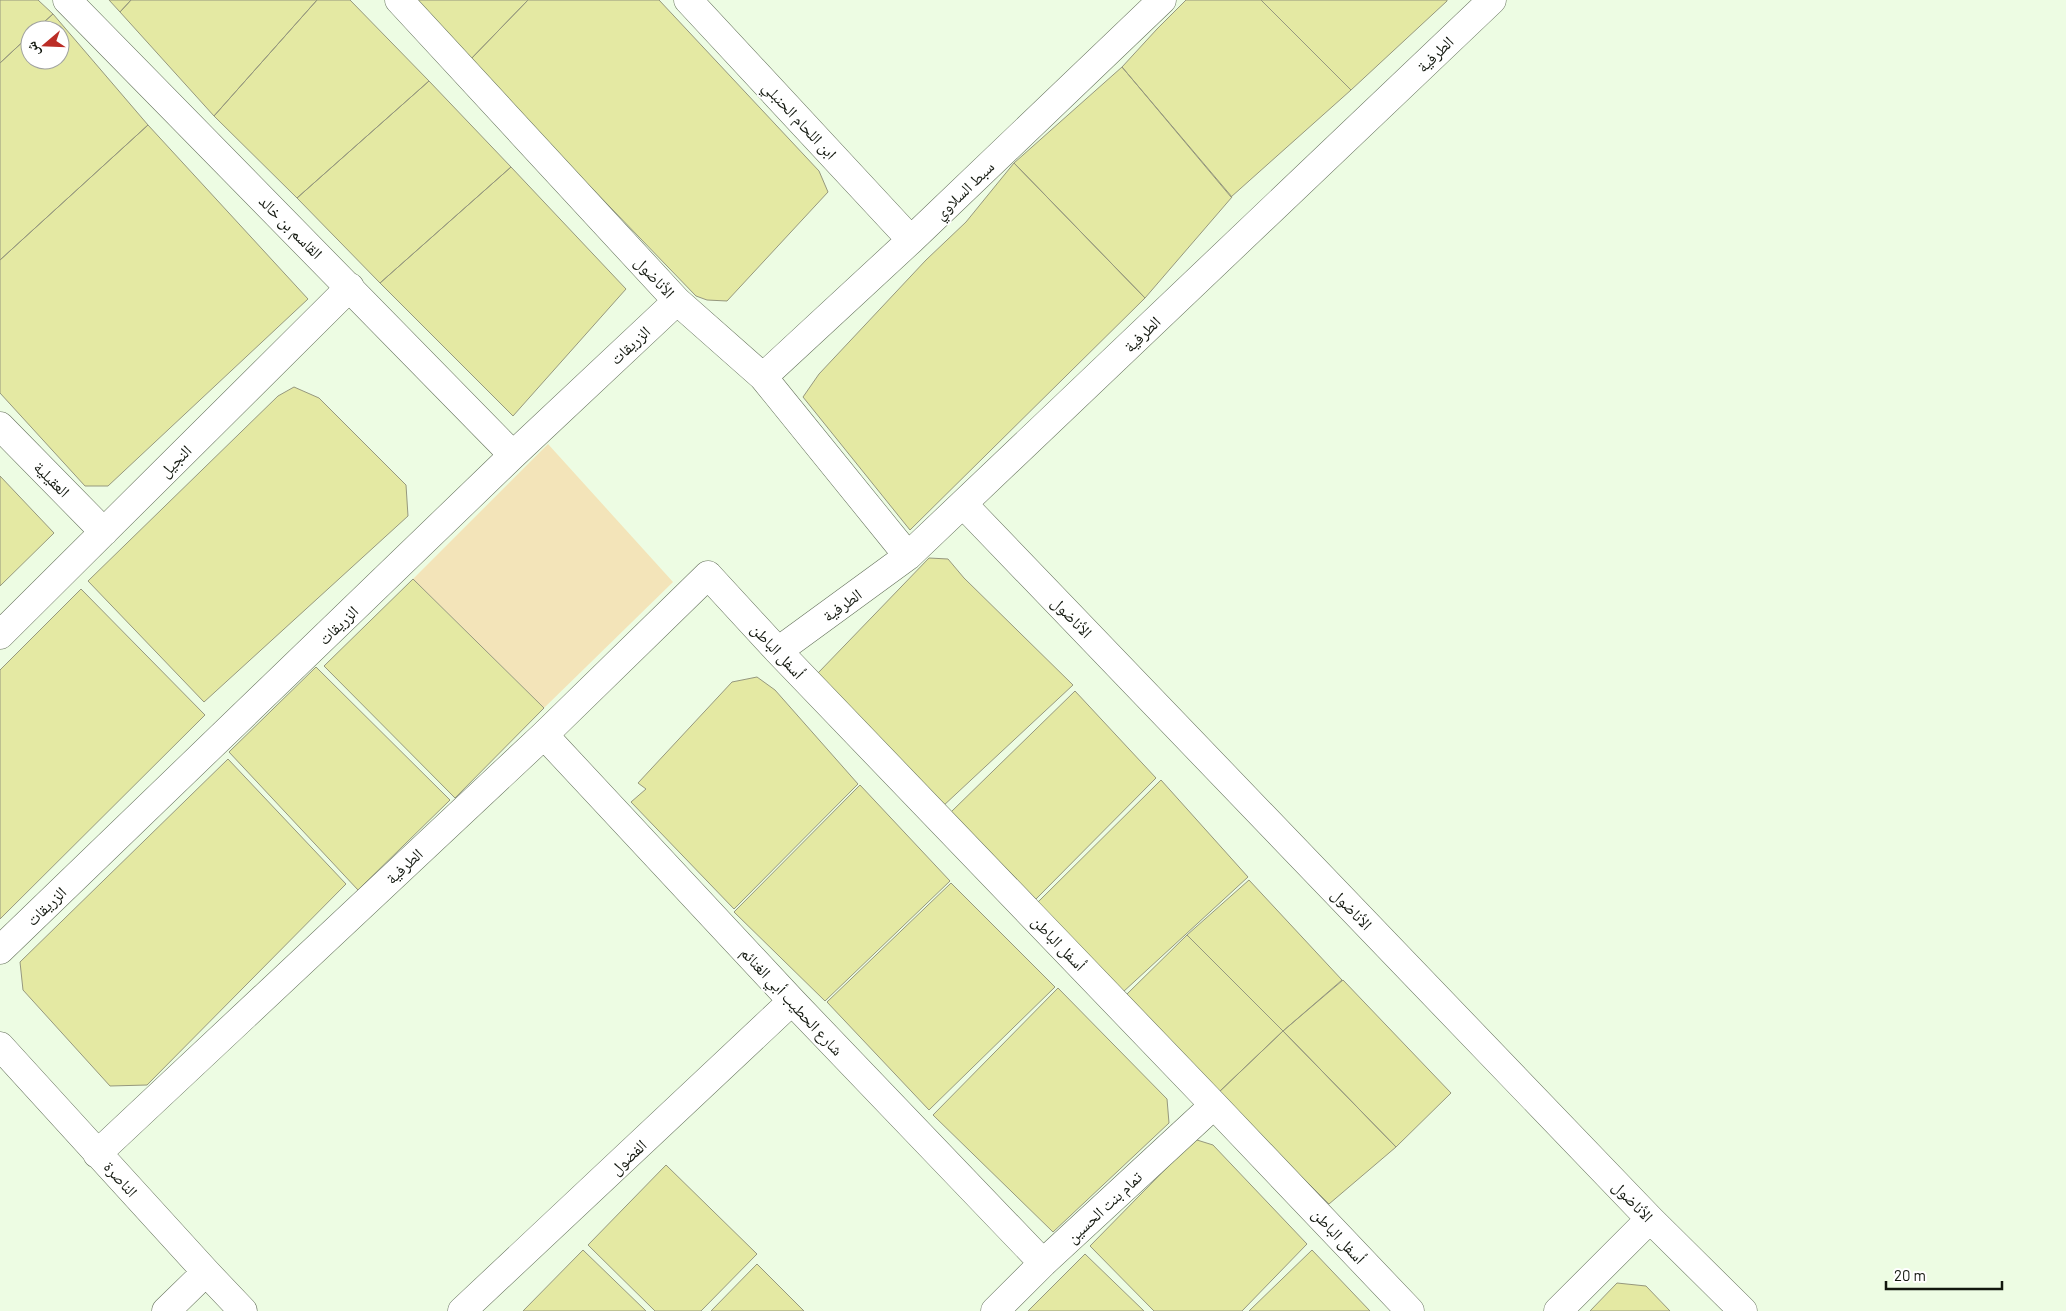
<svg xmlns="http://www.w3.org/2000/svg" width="2066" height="1311" viewBox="0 0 2066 1311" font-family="Barlow,'Noto Naskh Arabic',sans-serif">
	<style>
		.green { fill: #f3e4b9 }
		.building { fill: #e4e9a3; stroke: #96987e }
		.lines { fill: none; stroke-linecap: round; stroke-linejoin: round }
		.street-casing { stroke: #64705b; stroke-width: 29 }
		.street { stroke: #fff; stroke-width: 28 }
		.labels { text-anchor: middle; stroke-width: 4; stroke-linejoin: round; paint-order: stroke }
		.street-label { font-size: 16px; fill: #12170e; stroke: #fff }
	</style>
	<rect width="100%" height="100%" fill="#edfce3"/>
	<path class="green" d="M548 444 673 582 544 708 413 579Z"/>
	<path class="building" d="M0 0H38L53 14 35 30H30V35L0 63Z
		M109 0H131L120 12Z
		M131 0H317L214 116 120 12Z
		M317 0H350L429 81 297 198 214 116Z
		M410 0H528L469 61Z
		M528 0H659L819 171 828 192 727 301 707 300 696 296 469 61Z
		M1186 0H1261L1351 90 1231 197 1122 67 1157 29Z
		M1261 0H1447V1L1351 90Z
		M53 14 148 125 0 260V63L30 35V60H60V30H35Z
		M1122 67 1232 197 1145 298 1014 163Z
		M429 81 511 167 380 283 297 198Z
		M148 125 308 299 108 486H85L0 393V260Z
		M1014 163 1145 298 910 530 803 397 819 374 926 260 966 222Z
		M511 167 626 289 513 416 380 283Z
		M294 387 319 398 406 485 408 516 204 702 88 581 278 396Z
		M0 476 54 533 0 586Z
		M929 558 948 559 964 578 1073 685 942 807 818 673Z
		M413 579 544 708 455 798 324 666Z
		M81 589 205 715 0 919V670Z
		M316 667 450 800 358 890 229 752Z
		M757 677 775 690 858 784 734 909 631 802 646 789 638 783 732 682Z
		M1075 691 1156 778 1036 899 951 812Z
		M228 759 346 884 147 1085 110 1086 23 990 20 962Z
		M1161 780 1248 877 1123 992 1037 903Z
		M860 785 950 881 825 1001 734 912Z
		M1249 880 1342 980 1283 1031 1187 935Z
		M951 883 1055 987 929 1110 827 1002Z
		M1187 935 1283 1031 1218 1093 1126 995Z
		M1343 980 1451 1093 1396 1147 1283 1031Z
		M1058 988 1167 1099 1169 1123 1053 1232 933 1115Z
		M1283 1031 1396 1147 1329 1204 1218 1093Z
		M1197 1140 1213 1145 1307 1244 1242 1311H1154L1090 1246 1192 1142Z
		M666 1165 757 1254 701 1311H655L588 1245Z
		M583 1250 646 1311H523Z
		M1312 1250 1370 1311H1249Z
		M1085 1254 1144 1311H1028Z
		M757 1264 804 1311H711Z
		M1617 1283 1646 1286 1670 1311H1590Z"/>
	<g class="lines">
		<defs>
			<path id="street" d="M67 0 513 455
				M399 0 677 301 763 377 908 556
				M688 0 911 240
				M763 377 911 240 1162 0
				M0 426 104 532
				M963 504 1650 1219 1743 1311
				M0 635 350 287
				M778 651 908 556 1492 0
				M544 735 792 1001 1043 1263
				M0 950 513 455 677 301
				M0 1046 206 1272 243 1311
				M97 1154 544 735 708 575 778 651 1214 1105 1410 1311
				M166 1311 206 1272
				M462 1311 792 1001
				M995 1311 1043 1263 1214 1105
				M1558 1311 1650 1219"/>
		</defs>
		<use href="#street" class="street-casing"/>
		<use href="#street" class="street"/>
	</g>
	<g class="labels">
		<g class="street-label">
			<text transform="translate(1435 54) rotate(-44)" y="6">الطرفية</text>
			<text transform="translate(800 120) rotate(47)" y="6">ابن اللحام الحنبلي</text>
			<text transform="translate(964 190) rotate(-44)" y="6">سبط السلاوي</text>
			<text transform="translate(291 227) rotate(45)" y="6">القاسم بن خالد</text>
			<text transform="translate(655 277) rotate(47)" y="6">الأناضول</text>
			<text transform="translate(1142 334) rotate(-44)" y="6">الطرفية</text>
			<text transform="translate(630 345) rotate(-43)" y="6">الزريقات</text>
			<text transform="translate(175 461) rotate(-45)" y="6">النجيل</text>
			<text transform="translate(52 479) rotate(45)" y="6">العقيلية</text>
			<text transform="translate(842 605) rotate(-36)" y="6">الطرفية</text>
			<text transform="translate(1072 617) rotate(46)" y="6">الأناضول</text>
			<text transform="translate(338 625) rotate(-44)" y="6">الزريقات</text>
			<text transform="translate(778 651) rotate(47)" y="6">أسفل الباطن</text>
			<text transform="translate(404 866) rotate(-43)" y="6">الطرفية</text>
			<text transform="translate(46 906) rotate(-44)" y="6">الزريقات</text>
			<text transform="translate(1352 909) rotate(46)" y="6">الأناضول</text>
			<text transform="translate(1059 943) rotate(46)" y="6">أسفل الباطن</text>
			<text transform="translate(792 1001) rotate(47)" y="6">شارع الحطيب أبي الغنائم</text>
			<text transform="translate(628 1157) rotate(-43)" y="6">الفضول</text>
			<text transform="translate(121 1179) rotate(48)" y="6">الناصرة</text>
			<text transform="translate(1633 1201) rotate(46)" y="6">الأناضول</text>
			<text transform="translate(1104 1207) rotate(-43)" y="6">تمام بنت الحسين</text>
			<text transform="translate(1339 1236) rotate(47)" y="6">أسفل الباطن</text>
		</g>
	</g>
	<g transform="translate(45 45) rotate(251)"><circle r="24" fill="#ffffff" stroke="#a0a29f"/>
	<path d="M0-4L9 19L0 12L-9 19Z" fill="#bb2d26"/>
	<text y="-8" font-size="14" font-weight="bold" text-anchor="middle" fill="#12170e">ش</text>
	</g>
	<path d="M1886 1281v8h116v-8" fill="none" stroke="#12170e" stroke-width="2.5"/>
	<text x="1894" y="1281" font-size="15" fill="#12170e" stroke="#ffffff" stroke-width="4" paint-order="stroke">20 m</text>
</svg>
